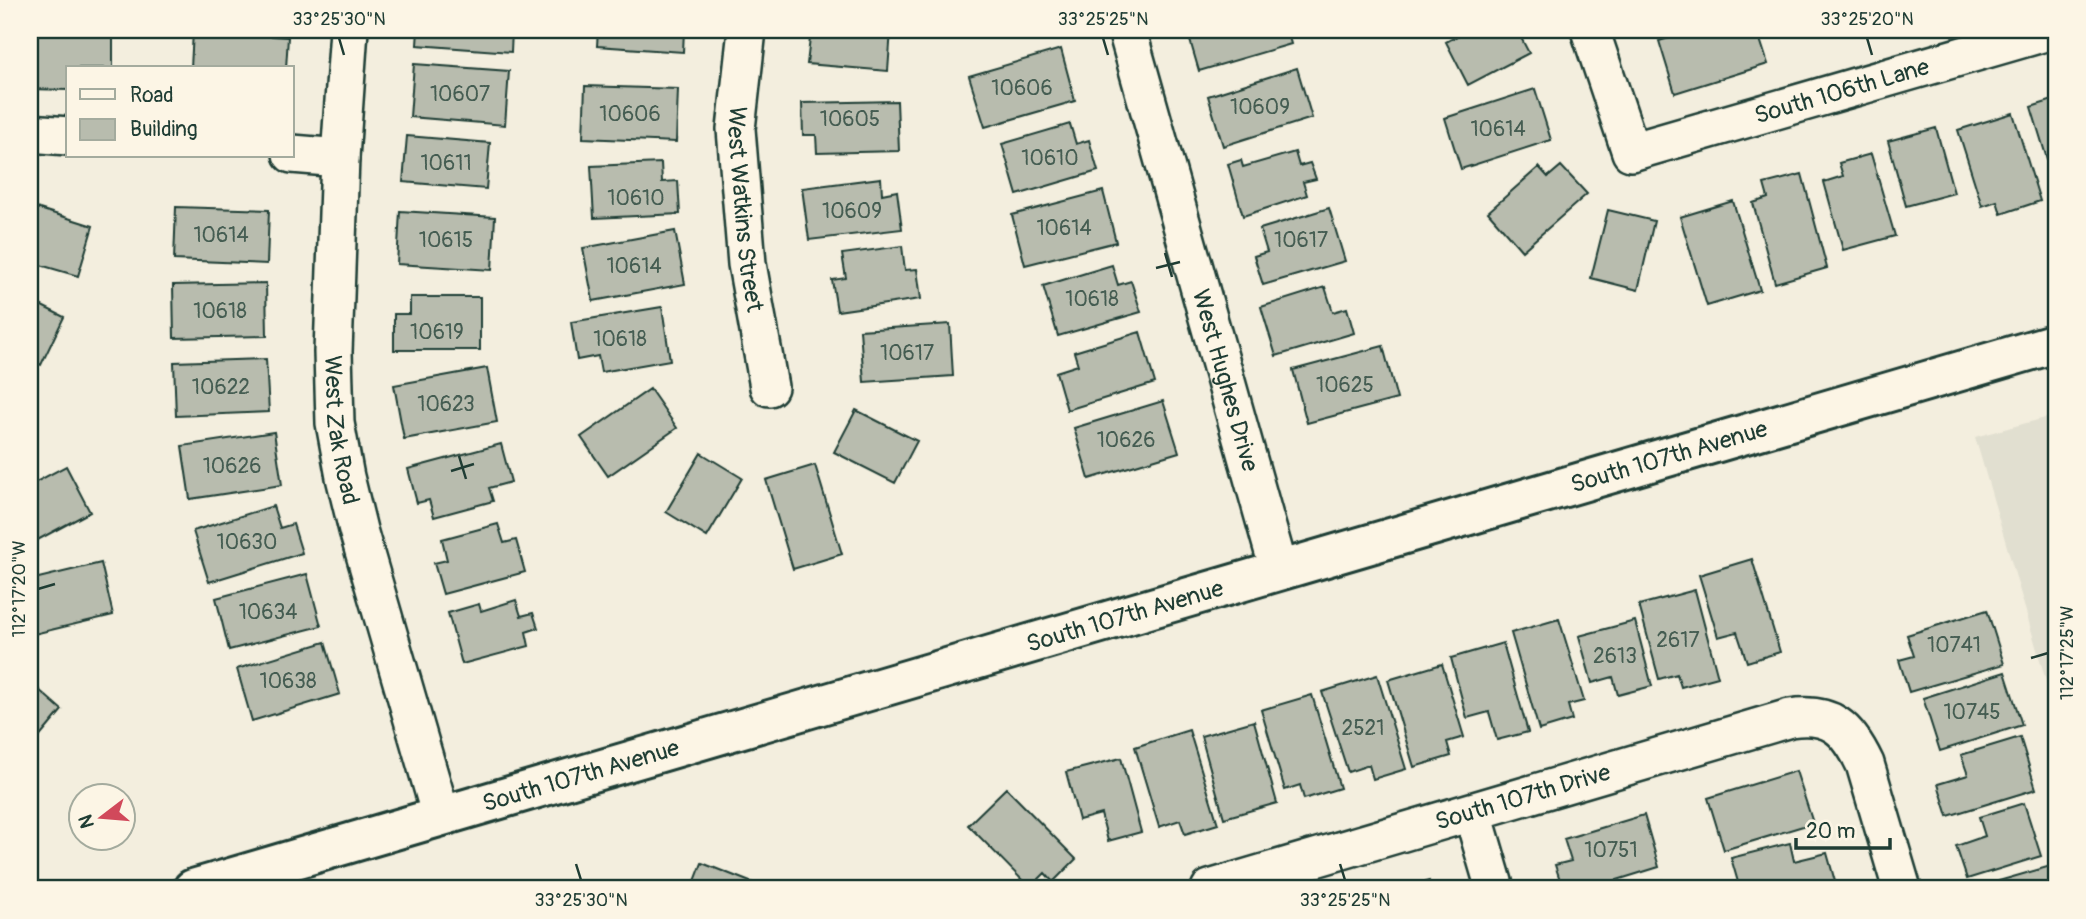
<svg xmlns="http://www.w3.org/2000/svg" width="2086" height="919" font-family="Pangolin,sans-serif">
	<style>
		.built { fill: #e1dfd0 }
		.building { fill: #b8bcae; stroke: #1f3d34; stroke-width: 2 }
		.lines { fill: none; stroke-linecap: round; stroke-linejoin: round }
		.minor-casing { stroke: #1f3d34; stroke-width: 42 }
		.major-casing { stroke: #1f3d34; stroke-width: 44 }
		.minor { stroke: #fcf5e5; stroke-width: 37 }
		.major { stroke: #fcf5e5; stroke-width: 38 }
		.ticks { fill: none; stroke: #1f3d34; stroke-width: 2.5 }
		.labels { text-anchor: middle; stroke-width: 6; stroke-linejoin: round; paint-order: stroke }
		.number-label { font-size: 21px; fill: #455d52 }
		.street-label { font-size: 24px; fill: #1f3d34; stroke: #fcf5e5 }
		.neatline { fill: none; stroke: #1f3d34; stroke-width: 2.5 }
		.ticks-label { font-size: 18px; text-anchor: middle; fill: #1f3d34 }
	</style>
	<rect width="100%" height="100%" fill="#f3eede"/>
	<filter id="ink" filterUnits="userSpaceOnUse"><feTurbulence type="fractalNoise" baseFrequency=".0143" numOctaves="2"/><feDisplacementMap in="SourceGraphic" scale="14" xChannelSelector="R" yChannelSelector="G"/><feConvolveMatrix kernelMatrix="1 2 1 2 8 2 1 2 1" color-interpolation-filters="sRGB"/></filter>
	<g filter="url(#ink)">
		<path class="built" d="M2056,415v300l-81,-278z"/>
		<path class="building" d="M30,30h83v38h-45v22l-38,-1z
			M418,30h94l-1,22 -94,-7z
			M598,30h86l-1,22 -86,-6z
			M811,30h80l-3,41 -81,-7z
			M1187,30h100l4,14 -92,27z
			M1468,30h49l12,23 -61,32 -22,-43z
			M1696,30h61l11,34 -93,29 -16,-52z
			M193,31l95,6 -2,31h-95z
			M1061,49l14,52 -90,26 -16,-51z
			M414,64l95,7 -4,54 -95,-8z
			M1297,68l15,50 -89,28 -15,-50z
			M585,86l93,3 -2,53 -93,-4z
			M1535,89l16,51 -90,29 -16,-51z
			M2056,99v71l-5,2 -20,-65z
			M897,101l2,50 -82,2 -1,-18h-13l-1,-32z
			M2013,113l27,88 -39,13 -4,-13 -15,5 -24,-76z
			M1070,124l6,20 13,-4 9,31 -81,24 -15,-51z
			M1936,128l18,65 -48,13 -18,-65z
			M407,136l83,7 -4,46 -83,-7z
			M1295,152l4,14 11,-3 6,16 -13,3 4,13 -64,21 -15,-52 13,-4 2,7z
			M1871,154l24,82 -52,14 -19,-68 19,-6 -4,-13z
			M661,163l1,19 16,-1 2,33 -86,4 -3,-52z
			M1561,166l26,28 -65,57 -34,-39 51,-45 9,10z
			M1802,174l25,94 -52,15 -22,-80 15,-5 -4,-14z
			M881,178l1,16 15,-3 5,38 -93,11 -7,-52z
			M1103,191l13,51 -91,23 -13,-50z
			M1733,201l27,89 -53,16 -27,-89z
			M30,206l63,20 -15,50 -48,-14z
			M176,207l93,3 -2,54 -93,-4z
			M1329,208l16,53 -82,24 -9,-29 13,-4 -7,-23z
			M1608,210l46,11 -16,69 -47,-12z
			M400,211l95,6 -3,53 -95,-6z
			M675,231l10,53 -92,17 -10,-53z
			M902,246l3,24 12,-1 4,30 -84,12 -5,-31 14,-2 -4,-24z
			M1112,265l6,20 13,-4 10,31 -83,24 -15,-50z
			M266,283l1,53 -93,2 -1,-53z
			M1325,287l8,25 14,-4 7,25 -78,23 -15,-49z
			M410,297h70v53h-86v-36h16z
			M30,300l34,17 -23,48 -11,-5z
			M662,307l8,53 -69,12 -3,-16 -21,4 -6,-38z
			M950,324l3,52 -89,6 -4,-52z
			M1140,332l15,51 -88,27 -11,-38 22,-7 -4,-13z
			M1383,346l14,53 -90,24 -14,-53z
			M266,359l3,53 -93,4 -2,-54z
			M487,368l10,54 -93,17 -10,-54z
			M650,389l27,39 -69,48 -27,-39z
			M1163,401l16,51 -90,27 -15,-51z
			M856,410l61,31 -22,42 -61,-31z
			M274,432l8,53 -92,14 -8,-53z
			M501,444l10,38 -22,6 4,13 -59,16 -5,-17 -12,3 -9,-34z
			M701,453l41,25 -35,59 -41,-25z
			M815,465l27,89 -49,15 -27,-89z
			M66,466l24,46 -60,32v-59z
			M273,506l7,22 13,-4 9,29 -93,29 -16,-51z
			M498,524l6,19 12,-3 9,32 -82,22 -9,-31 13,-3 -5,-21z
			M1752,559l28,93 -33,10 -10,-30 -19,5 -19,-62z
			M101,563l12,52 -83,20v-55z
			M307,574l14,52 -92,24 -13,-52z
			M1695,590l23,87 -37,10 -4,-13 -18,5 -20,-74z
			M516,600l5,16 12,-3 5,15 -12,4 3,14 -67,18 -14,-51 31,-9 2,7z
			M1987,610l17,54 -95,28 -10,-32 15,-4 -7,-21z
			M1559,619l25,82 -16,4 4,15 -33,10 -28,-97z
			M1635,621l17,65 -34,9 -5,-18 -21,6 -13,-47z
			M325,642l15,52 -88,27 -15,-52z
			M1503,643l25,89 -31,8 -8,-28 -22,6 -16,-60z
			M1442,664l22,73 -17,5 4,14 -37,11 -26,-87z
			M2005,672l17,53 -82,26 -17,-53z
			M1377,675l29,94 -33,10 -4,-14 -21,7 -26,-80z
			M30,682l32,28 -30,36 -2,-2z
			M1312,695l28,93 -36,11 -4,-14 -15,5 -24,-80z
			M1254,721l23,82 -53,15 -23,-82z
			M1189,730l29,94 -33,10 -5,-14 -21,7 -24,-80z
			M2020,737l16,52 -88,27 -10,-32 30,-9 -7,-20z
			M1121,758l20,74 -33,9 -7,-27 -22,6 -13,-48z
			M1796,771l17,52 -89,27 -16,-52z
			M1006,788l70,71 -23,23 -8,-9 -15,15 -62,-63z
			M2024,803l17,53 -74,23 -11,-33 29,-10 -6,-19z
			M1644,815l15,52 -71,22h-25l-8,-24 16,-4 -7,-22z
			M1790,843l4,18 33,-8 9,32 -14,4h-82l-9,-31z
			M702,863l66,26h-76z
			M2054,865l2,24h-54l-3,-8z
			M1662,880l2,9h-35z
			M1429,881l3,8h-31z"/>
		<g class="lines">
			<defs>
				<g id="minor">
					<path id="s1" d="M349,30l-9,128 -7,194 2,71 10,54 13,53 83,286"/>
					<path id="s2" d="M747,30l-11,99 11,135 22,123"/>
					<path id="s3" d="M1127,30l152,540"/>
					<path id="s4" d="M1590,30l41,122 421,-122"/>
					<path d="M30,133l38,3"/>
					<path d="M292,154l48,4"/>
					<path d="M1473,814l22,75"/>
					<path id="s5" d="M1210,889l580,-171c41,-6 58,10 75,46l37,125"/>
				</g>
				<g id="major">
					<path id="s6" d="M193,889l1863,-546"/>
				</g>
			</defs>
			<use href="#minor" class="minor-casing"/>
			<use href="#major" class="major-casing"/>
			<use href="#minor" class="minor"/>
			<use href="#major" class="major"/>
		</g>
	</g>
	<path class="ticks" d="M339,38l5,17M1103,38l5,17M1867,38l5,17M1165,253l7,24M1156,268l24,-6M459,456l7,23M451,471l23,-7M38,589l17,-5M2031,658l17,-5M576,864l5,16M1340,864l5,16"/>
	<g class="labels">
		<g class="number-label">
			<text x="1022" y="95">10606</text>
			<text x="460" y="101">10607</text>
			<text x="1260" y="114">10609</text>
			<text x="630" y="121">10606</text>
			<text x="850" y="126">10605</text>
			<text x="1498" y="136">10614</text>
			<text x="1050" y="165">10610</text>
			<text x="446" y="170">10611</text>
			<text x="636" y="205">10610</text>
			<text x="852" y="218">10609</text>
			<text x="1064" y="235">10614</text>
			<text x="221" y="242">10614</text>
			<text x="446" y="247">10615</text>
			<text x="1301" y="247">10617</text>
			<text x="634" y="273">10614</text>
			<text x="1092" y="306">10618</text>
			<text x="220" y="318">10618</text>
			<text x="437" y="339">10619</text>
			<text x="620" y="346">10618</text>
			<text x="907" y="360">10617</text>
			<text x="1345" y="392">10625</text>
			<text x="221" y="394">10622</text>
			<text x="446" y="411">10623</text>
			<text x="1126" y="447">10626</text>
			<text x="232" y="473">10626</text>
			<text x="247" y="549">10630</text>
			<text x="268" y="619">10634</text>
			<text x="1678" y="647">2617</text>
			<text x="1954" y="652">10741</text>
			<text x="1615" y="663">2613</text>
			<text x="288" y="688">10638</text>
			<text x="1972" y="719">10745</text>
			<text x="1363" y="735">2521</text>
			<text x="1611" y="857">10751</text>
		</g>
		<g class="street-label">
			<text dy="8" stroke="none"><textPath href="#s4" startOffset="348">South 106th Lane</textPath></text>
			<text dy="8" stroke="none"><textPath href="#s2" startOffset="180">West Watkins Street</textPath></text>
			<text dy="8" stroke="none"><textPath href="#s3" startOffset="364">West Hughes Drive</textPath></text>
			<text dy="8" stroke="none"><textPath href="#s1" startOffset="401">West Zak Road</textPath></text>
			<text dy="8" stroke="none"><textPath href="#s6" startOffset="1538">South 107th Avenue</textPath></text>
			<text dy="8" stroke="none"><textPath href="#s6" startOffset="971">South 107th Avenue</textPath></text>
			<text dy="8" stroke="none"><textPath href="#s6" startOffset="404">South 107th Avenue</textPath></text>
			<text dy="8" stroke="none"><textPath href="#s5" startOffset="326">South 107th Drive</textPath></text>
		</g>
	</g>
	<rect width="2086" height="919" fill="none" stroke="#fcf5e5" stroke-width="77"/>
	<rect x="66" y="66" width="228" height="91" fill="#fcf5e5" stroke="#a4ab9e" stroke-width="2"/>
	<rect x="80" y="89" width="35" height="10" fill="#fcf5e5" stroke="#a4ab9e" stroke-width="2"/>
	<text x="130" y="102" font-size="21" fill="#1f3d34">Road</text>
	<rect x="80" y="119" width="35" height="21" fill="#b8bcae" stroke="#a4ab9e" stroke-width="2"/>
	<text x="130" y="136" font-size="21" fill="#1f3d34">Building</text>
	<g transform="translate(102 817) rotate(254)"><circle r="33" fill="#fcf5e5" stroke="#a4ab9e" stroke-width="2"/>
	<path d="M0-5L12 26L0 18L-12 26Z" fill="#d1495b"/>
	<text y="-10" font-size="19" font-weight="bold" text-anchor="middle" fill="#1f3d34">N</text>
	</g>
	<path d="M1796 838v10h94v-10" fill="none" stroke="#1f3d34" stroke-width="3.5"/>
	<text x="1806" y="838" font-size="21" fill="#1f3d34" stroke="#fcf5e5" stroke-width="5" paint-order="stroke">20 m</text>
	<rect x="38" y="38" width="2010" height="842" class="neatline"/>
	<g class="ticks-label">
		<text x="339" y="25">33°25'30"N</text>
		<text x="1103" y="25">33°25'25"N</text>
		<text x="1867" y="25">33°25'20"N</text>
		<text transform="translate(19 589) rotate(-90)" y="6">112°17'20"W</text>
		<text transform="translate(2067 653) rotate(-90)" y="6">112°17'25"W</text>
		<text x="581" y="906">33°25'30"N</text>
		<text x="1345" y="906">33°25'25"N</text>
	</g>
</svg>
